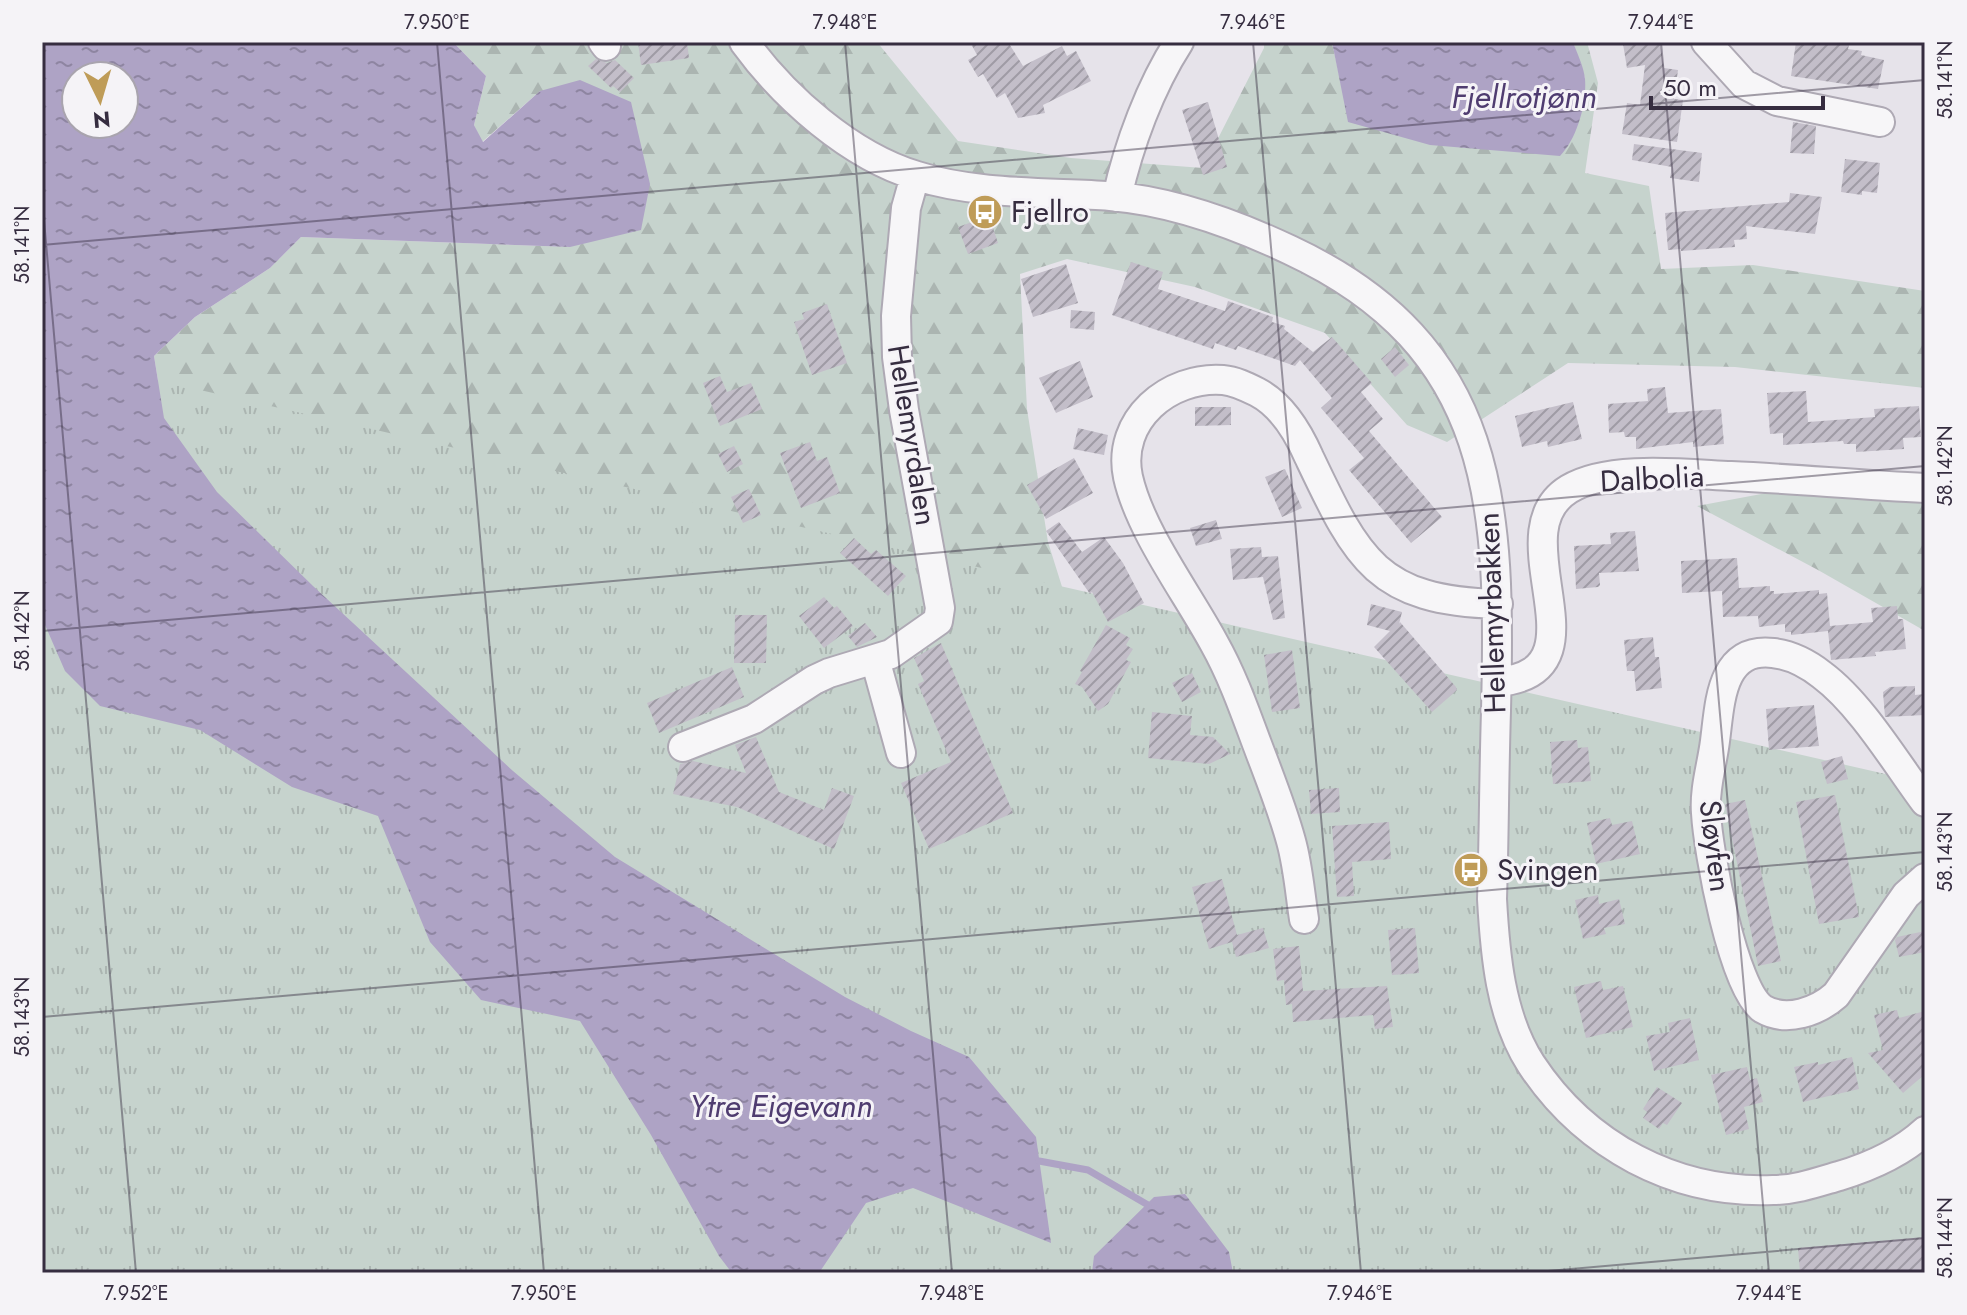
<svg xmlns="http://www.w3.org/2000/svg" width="1967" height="1315" font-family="Jost,sans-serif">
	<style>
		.forest { fill: url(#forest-firs) }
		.park { fill: url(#park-tufts) }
		.water { fill: url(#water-ripples); fill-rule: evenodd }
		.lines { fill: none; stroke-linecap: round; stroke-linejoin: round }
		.stream { stroke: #aea3c5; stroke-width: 7 }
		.building { fill: url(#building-hatch) }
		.minor-casing { stroke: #aea9b4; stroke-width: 32 }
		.minor { stroke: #f7f6f8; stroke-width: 28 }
		.ticks { fill: none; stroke: #362d40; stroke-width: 2; stroke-opacity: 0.45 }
		.labels { text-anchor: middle; stroke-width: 6; stroke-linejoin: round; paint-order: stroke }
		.poi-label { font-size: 30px; fill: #362d40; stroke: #f5f3f7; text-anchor: start }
		.street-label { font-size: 30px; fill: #362d40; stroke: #f5f3f7 }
		.water-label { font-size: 32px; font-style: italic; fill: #4f3c70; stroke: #f5f3f7 }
		.neatline { fill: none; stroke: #362d40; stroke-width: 3 }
		.ticks-label { font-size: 20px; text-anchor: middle; fill: #362d40 }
	</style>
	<defs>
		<pattern id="forest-firs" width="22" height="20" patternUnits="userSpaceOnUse" patternTransform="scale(2)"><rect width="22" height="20" fill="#c6d3cd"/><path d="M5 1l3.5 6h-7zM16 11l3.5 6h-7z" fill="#abb5b1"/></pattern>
		<pattern id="park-tufts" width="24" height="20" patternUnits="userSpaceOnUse" patternTransform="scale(2)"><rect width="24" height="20" fill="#c6d3cd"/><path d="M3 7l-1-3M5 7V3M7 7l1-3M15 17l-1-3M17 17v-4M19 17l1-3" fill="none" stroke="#abb5b1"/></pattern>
		<pattern id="water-ripples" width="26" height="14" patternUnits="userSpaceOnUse" patternTransform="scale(2)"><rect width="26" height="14" fill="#aea3c5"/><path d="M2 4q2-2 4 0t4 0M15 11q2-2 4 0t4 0" fill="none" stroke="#8e85a1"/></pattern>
		<pattern id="building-hatch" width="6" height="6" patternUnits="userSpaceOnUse" patternTransform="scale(2)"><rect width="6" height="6" fill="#c3bec9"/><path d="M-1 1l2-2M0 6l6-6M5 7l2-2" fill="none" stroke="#9f9ba5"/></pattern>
	</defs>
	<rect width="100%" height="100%" fill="#e6e3ea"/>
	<path class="forest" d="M453,42h424l81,99 113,17 132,10 61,-120v-6h68l17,80 236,-44 -12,-36h14l11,41 -13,90 64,13 12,83 92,-4 172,26v97l-190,-21 -167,-4 -121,79 -40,-17 -82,-92 -130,-46 -128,-28 -47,15 7,135 21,133 41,131 -925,-255 -10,-62 41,-39 75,-49 31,-31 269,10 -30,-156 -58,51 -8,-17 12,-49z
		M1772,492l153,8v131l-107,-61 -121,-64z"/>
	<path class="park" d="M42,354l1883,429v490h-1883z"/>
	<path class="water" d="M42,42h411l33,34 -12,49 9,17 57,-51 40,-11 51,22 19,82 -9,46 -71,17 -269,-10 -31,31 -75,49 -41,39 10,62 53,74 96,94 200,185 102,86 230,140 66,34 58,26 67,80 15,106 -138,-55 -47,15 -47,70h-87l-13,-17 -68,-121 -71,-114 -99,-21 -51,-58 -52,-126 -86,-29 -92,-57 -100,-24 -35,-35 -23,-53zM76,76h48v48h-48z
		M1332,42h241c4,11 11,25 12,37 2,24 -8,60 -25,77l-130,-11 -82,-23z
		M1185,1194l44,58 4,21h-141l2,-17 60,-59z"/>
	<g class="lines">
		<path class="stream" d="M1039,1161l49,9 60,35"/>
	</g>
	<path class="building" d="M638,42h49l2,16 -48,7z
		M970,42h38l15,24 39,-20 5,10 9,-5 15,30 -48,24 2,8 -27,5 -13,-25 -8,5 -14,-24 -5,3 -10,-17 9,-5z
		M1634,42h26l4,26 14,2 -4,29 9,1 -6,42 -55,-8 5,-31 13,2 5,-40 -18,3 -4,-24z
		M1796,42l53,3 -1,4 14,2 -1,4 23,5 -6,29 -87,-13z
		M596,59l11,4 8,-3 19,18 -14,14 -7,-6 -2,2 -23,-22z
		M1208,102l19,65 -24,8 -21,-65z
		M1793,122l23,4 -2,28 -24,-1z
		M1634,144l68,9 -3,29 -29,-4 2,-11 -40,-7z
		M1845,159l35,4 -3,30 -15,-2v4l-21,-3z
		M1790,193l32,4 -7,37 -69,-8 1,13 -13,1 1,7 -54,4v-2l-13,1 -3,-37 124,-11z
		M989,216l9,27 -30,11 -10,-27z
		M1131,262l32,10 -5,17 67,22 3,-10 45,16 -1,5 13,4 -1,3 29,23 19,-15 40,46 -11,9 22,27 -14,12 73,86 -31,26 -62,-73 15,-12 -43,-50 11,-10 -32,-38 -5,6 -57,-20 -2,4 -21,-7 -2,6 -101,-34z
		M1066,264l12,39 -45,14 -12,-38z
		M827,304l20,59 -35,12 -18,-53 10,-3 -2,-6z
		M1071,310l24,2 -1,18 -24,-2z
		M1395,347l14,18 -14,12 -14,-18z
		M1080,361l13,36 -37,16 -17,-35z
		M720,376l7,16 24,-9 11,26 -42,17 -17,-43z
		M1665,387l3,26 53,-4 3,35 -31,3v-5l-57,7v-12h-11l-1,-5 -15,1 -1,-29 40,-3 -1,-12z
		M1806,391l2,31 67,-5 -1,-8 45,-3 2,31 -18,1 1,11 -48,3v-8h-12l-1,-3 -60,4v-12l-13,1 -3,-41z
		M1573,402l9,37 -34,8 -1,-6 -25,6 -7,-31z
		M1195,407h36v18l-36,1z
		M1078,428l30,7 -4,20 -31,-6z
		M810,442l7,19 10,-4 13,36 -39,15 -21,-55z
		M734,446l9,18 -16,8 -9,-18z
		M1074,458l19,35 -47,26 -19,-34z
		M1285,469l17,39 -20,9 -17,-40z
		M749,489l12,26 -18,8 -12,-26z
		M1216,520l6,19 -26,7 -6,-18z
		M1059,522l23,30 22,-15 19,26 21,40 -36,19 -16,-30 -2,2 -44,-63z
		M1635,531l4,40 -40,2 1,12 -2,2 -22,2 -2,-43 37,-2 -1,-11z
		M854,538l17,16 5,-4 30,26 -18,20 -48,-43z
		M1261,547l1,10 16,-1 7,62 -12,2 -10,-43 -30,3 -3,-31z
		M1737,558l2,30 31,-2v5h4v3l45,-4v4l8,-1 3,33 43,-4 -2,-14 26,-2 1,13h5l3,30 -31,3 1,4 -45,4 -3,-29 -37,4v-3h-6v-8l-26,3 -1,-11 -35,1 -1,-26 -40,2 -1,-32z
		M824,597l10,11 3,-2 16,20 -29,22 -25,-32z
		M1371,604l31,8 -3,12 1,-2 56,65 1,3 -25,22 -58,-65 16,-16 -23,-6z
		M735,615h32l-1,48h-32z
		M865,623l12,14 -20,10 -9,-11z
		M1106,625l24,13 -4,7 7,4 -7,11 5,2 -23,42 -10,7 -16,-24 -7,-3 7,-12 -2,-1z
		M1653,637l2,20h4l3,31 -26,3 -2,-20h-7l-3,-31z
		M941,643l72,170 -84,36 -28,-66 50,-21 -33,-78 6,-3 -10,-23z
		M1292,650l8,58 -28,4 -8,-57z
		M732,667l12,30 -85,36 -12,-30z
		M1192,673l9,19 -19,10 -10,-19z
		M1915,686v9l10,-1v21l-40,2 -2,-25 7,-5z
		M1814,705l5,41 -50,4 -3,-41z
		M1152,712l40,4 -2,19 23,2 17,17 -21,10 -61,-6z
		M756,737l23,55 45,18 8,-22 22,8 -20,53 -97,-42 -64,-13 7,-30 13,-3 53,12 -11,-28z
		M1577,740l1,8 10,-1 3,34 -38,3 -3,-42z
		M1842,756l6,23 -21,5 -6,-22z
		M1339,788l1,24 -29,2 -2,-24z
		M1835,795l24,122 -40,7 -23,-122z
		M1745,800l36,161 -23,5 -33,-162z
		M1610,818l2,7 20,-4 8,33 -44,10 -9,-41z
		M1389,822l2,37 -39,3 2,34 -17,1 -5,-71z
		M1222,879l15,56 26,-7 6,20 -33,9 -4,-15 -23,7 -17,-62z
		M1598,895l1,9 20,-5 6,25 -21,4 2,6 -23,5 -8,-39z
		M1415,928l4,45 -27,2 -4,-45z
		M1925,931v21l-26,5 -4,-17 2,-3z
		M1299,946l4,45 84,-5 6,41 -18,2 -2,-14 -80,7 -1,-18 -6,1 -2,-25 -7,1 -4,-32z
		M1601,981l2,9 20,-4 10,41 -47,11 -12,-51z
		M1897,1010l2,8 26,-7v63l-22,19 -35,-40 15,-3 -9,-35z
		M1690,1018l9,42 -45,11 -8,-35 24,-4 -2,-9z
		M1852,1057l7,32 -56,13 -9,-35 24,-5v3z
		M1747,1067l3,13 7,-2 6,24 -19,5 5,22 -23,6 -15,-60z
		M1657,1087l25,16 -15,22 -4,-2 -4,6 -16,-11 4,-6 -4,-3z
		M1925,1237v36h-125l-2,-25z"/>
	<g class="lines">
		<defs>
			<path id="minor" d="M603,42l3,4
				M744,42c40,55 106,114 173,134 59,19 132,16 193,20 62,5 125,28 180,54 208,97 211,259 206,461 -2,62 -2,125 -4,188 3,54 8,117 39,165 54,82 144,130 242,126 23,0 45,-8 66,-14 30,-9 62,-23 86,-45
				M1706,42l38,42 33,17 103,21
				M1117,197c12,-53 33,-110 62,-155
				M875,659l26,94
				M1497,682c116,-10 -2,-148 72,-193 39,-24 117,-15 162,-13 65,3 129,9 194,12
				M683,747l71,-28 60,-39 15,-7 62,-19 47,-33 2,-13 -36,-198 -7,-53 -1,-41 10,-108 9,-32
				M1925,802c-29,-39 -64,-98 -103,-127 -14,-11 -32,-20 -49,-22 -53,-6 -53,51 -58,88 -3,24 -11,48 -9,72 2,37 27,177 57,196 24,14 55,2 73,-14l70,-100 19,-17
				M1304,919c-4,-26 -6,-53 -13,-78 -9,-33 -22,-65 -34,-97 -13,-35 -25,-69 -43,-101 -27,-50 -74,-112 -86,-166 -12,-57 41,-101 95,-97 12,1 24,7 34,12 25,13 41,40 52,65 48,101 67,144 189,147"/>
		</defs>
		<use href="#minor" class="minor-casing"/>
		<use href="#minor" class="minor"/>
	</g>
	<path class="ticks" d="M437,42l107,1231M845,42l107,1231M1253,42l108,1231M1661,42l108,1231M42,197l94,1076M42,245l1883,-165M42,631l1883,-165M42,1017l1883,-165M1525,1273l400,-35"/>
	<defs>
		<symbol id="bus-disc" viewBox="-11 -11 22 22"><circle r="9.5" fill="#bf9c58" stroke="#f5f3f7"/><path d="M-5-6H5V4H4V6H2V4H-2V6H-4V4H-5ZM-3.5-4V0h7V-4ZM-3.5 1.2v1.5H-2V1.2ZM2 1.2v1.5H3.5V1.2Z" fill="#fff"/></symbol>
	</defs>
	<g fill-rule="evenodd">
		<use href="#bus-disc" x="965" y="192" width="40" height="40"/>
		<use href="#bus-disc" x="1451" y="850" width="40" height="40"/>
	</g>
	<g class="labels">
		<g class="poi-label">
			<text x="1011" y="222">Fjellro</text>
			<text x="1497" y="880">Svingen</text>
		</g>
		<g class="street-label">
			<text transform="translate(912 435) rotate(81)" y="10">Hellemyrdalen</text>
			<text transform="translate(1652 479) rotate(-3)" y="10">Dalbolia</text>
			<text transform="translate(1492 613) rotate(-92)" y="10">Hellemyrbakken</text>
			<text transform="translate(1715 846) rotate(83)" y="10">Sløyfen</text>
		</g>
		<g class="water-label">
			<text x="1524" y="108">Fjellrotjønn</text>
			<text x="781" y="1117">Ytre Eigevann</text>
		</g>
	</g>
	<rect width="1967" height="1315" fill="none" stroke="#f5f3f7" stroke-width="88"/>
	<g transform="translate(100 100) rotate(175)"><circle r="38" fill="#f5f3f7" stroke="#a9a4ae" stroke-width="2"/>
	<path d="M0-6L14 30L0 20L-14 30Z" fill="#bf9c58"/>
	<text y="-12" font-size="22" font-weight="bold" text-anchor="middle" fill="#362d40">N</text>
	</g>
	<path d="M1651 96v12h172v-12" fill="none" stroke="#362d40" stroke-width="4"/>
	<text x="1663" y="96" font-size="24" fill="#362d40" stroke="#f5f3f7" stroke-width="6" paint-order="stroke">50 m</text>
	<rect x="44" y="44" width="1879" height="1227" class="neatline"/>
	<g class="ticks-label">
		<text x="437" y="29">7.950°E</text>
		<text x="845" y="29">7.948°E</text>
		<text x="1253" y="29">7.946°E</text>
		<text x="1661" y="29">7.944°E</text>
		<text transform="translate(1945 80) rotate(-90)" y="7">58.141°N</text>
		<text transform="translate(22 245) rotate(-90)" y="7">58.141°N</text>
		<text transform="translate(1945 466) rotate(-90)" y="7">58.142°N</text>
		<text transform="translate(22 631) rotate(-90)" y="7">58.142°N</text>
		<text transform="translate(1945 852) rotate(-90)" y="7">58.143°N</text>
		<text transform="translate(22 1017) rotate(-90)" y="7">58.143°N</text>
		<text transform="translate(1945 1238) rotate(-90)" y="7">58.144°N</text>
		<text x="136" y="1300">7.952°E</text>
		<text x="544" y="1300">7.950°E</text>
		<text x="952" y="1300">7.948°E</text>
		<text x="1360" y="1300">7.946°E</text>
		<text x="1769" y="1300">7.944°E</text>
	</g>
</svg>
